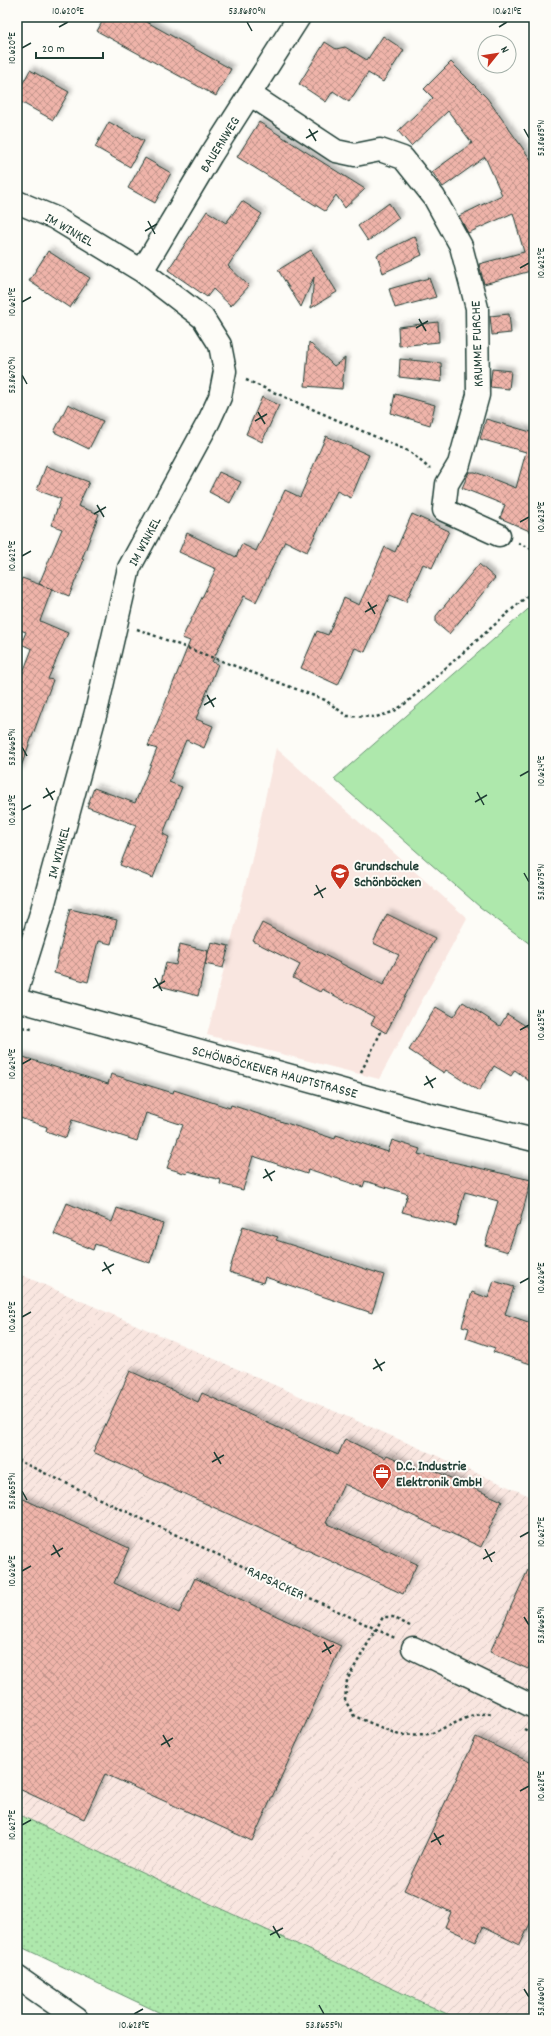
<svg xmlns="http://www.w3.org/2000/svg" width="551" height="2036" font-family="Dekko,sans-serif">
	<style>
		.built { fill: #f9e6e0 }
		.industrial { fill: url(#industrial-furrows) }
		.grass { fill: url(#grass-dots); stroke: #669270 }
		.green { fill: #aee8ac; stroke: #669270 }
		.building { fill: url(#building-cross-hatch); stroke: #1f3d34; filter: url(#shadow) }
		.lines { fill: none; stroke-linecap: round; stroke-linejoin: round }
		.minor-casing { stroke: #1f3d34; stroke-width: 25 }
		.highway-casing { stroke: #1f3d34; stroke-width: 25 }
		.path { stroke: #1f3d34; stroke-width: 2.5; stroke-dasharray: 3 3; stroke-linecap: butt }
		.minor { stroke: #fdfcf7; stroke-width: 22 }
		.highway { stroke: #fdfcf7; stroke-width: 22 }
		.ticks { fill: none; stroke: #1f3d34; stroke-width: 1.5 }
		.labels { text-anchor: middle; stroke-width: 4; stroke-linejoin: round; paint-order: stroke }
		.street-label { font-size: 14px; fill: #1f3d34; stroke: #fdfcf7 }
		.poi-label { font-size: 14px; font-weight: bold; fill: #1f3d34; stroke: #fdfcf7; text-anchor: start }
		.neatline { fill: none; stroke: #1f3d34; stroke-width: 1.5 }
		.ticks-label { font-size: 10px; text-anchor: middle; fill: #1f3d34 }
	</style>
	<defs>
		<pattern id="industrial-furrows" width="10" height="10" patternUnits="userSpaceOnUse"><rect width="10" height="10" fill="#f9e6e0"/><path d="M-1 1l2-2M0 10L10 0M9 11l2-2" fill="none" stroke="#d5c6c1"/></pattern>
		<pattern id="grass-dots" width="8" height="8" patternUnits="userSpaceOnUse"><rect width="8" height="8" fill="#aee8ac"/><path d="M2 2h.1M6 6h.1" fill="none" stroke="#95c895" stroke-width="1.8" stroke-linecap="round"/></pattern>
		<pattern id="building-cross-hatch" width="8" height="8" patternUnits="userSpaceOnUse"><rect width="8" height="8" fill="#efb4aa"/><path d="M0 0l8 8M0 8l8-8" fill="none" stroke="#c1948b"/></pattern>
		<filter id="shadow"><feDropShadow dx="3.5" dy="-3.5" stdDeviation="2" flood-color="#0004"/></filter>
	</defs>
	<rect width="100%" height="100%" fill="#fdfcf7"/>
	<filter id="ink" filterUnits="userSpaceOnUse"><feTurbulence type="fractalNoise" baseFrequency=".025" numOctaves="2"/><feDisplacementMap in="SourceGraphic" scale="8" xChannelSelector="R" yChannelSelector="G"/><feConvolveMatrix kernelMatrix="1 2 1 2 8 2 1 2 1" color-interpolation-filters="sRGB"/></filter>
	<g filter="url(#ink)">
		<path class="built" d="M276,748l191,170 -88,161 -172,-44 44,-172z"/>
		<path class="industrial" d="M17,1273l517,225v521h-76l-441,-205z"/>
		<path class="grass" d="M17,1814l441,205h-285l-156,-74z"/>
		<path class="green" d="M534,604v343l-54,-40 -146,-128z"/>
		<path class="building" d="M105,17h33l93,52 -15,27 -119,-65z
			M383,36l21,14 -21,32 -15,-9 -19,29 -16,-11 -7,11 -27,-18 26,-42 11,7 9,-2 22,13z
			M451,62l36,36 47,66v106l-50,14 -5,-20 45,-12 -11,-39 -45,20 -9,-17 43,-21 -17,-38 -42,30 -11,-15 40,-29 -24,-32 -37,35 -13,-15 35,-33 -9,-9z
			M30,70l39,22 -16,28 -36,-20v-6z
			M109,122l35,19 -14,26 -35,-20z
			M259,122l52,33 54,34 -20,19 -9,-13 -11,16 -88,-54z
			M145,158l26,15 -16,30 -27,-15z
			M242,201l20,13 -34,52 21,20 -18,20 -18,-17 -6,8 -39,-27 39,-59 19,12z
			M389,203l10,15 -31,23 -10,-15z
			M415,236l7,19 -39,18 -6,-18z
			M311,250l26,42 -26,16 3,-31 -13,30 -23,-37z
			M48,251l42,27 -20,30 -41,-27z
			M429,278l7,19 -41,11 -6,-19z
			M509,314l2,19 -19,2 -2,-19z
			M438,322l1,20 -40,4 -1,-19z
			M309,342l25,24 11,-8 -3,31 -37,-3z
			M400,359l41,4 1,19 -43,-5z
			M492,369l19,2 -2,18 -19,-2z
			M395,394l40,11 -5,20 -39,-12z
			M262,397l17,8 -17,37 -16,-8z
			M68,404l35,17 -14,28 -35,-17z
			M486,419l48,14v100l-34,-15 5,-13 -43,-17 7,-16h6l41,16 10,-36 -46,-13z
			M326,436l43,19 -18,43 -14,-7 -30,61 -22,-11 -29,61 -12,-6 -32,66 6,2 -22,55 17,7 -9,22 -18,-8 -17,42 13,5 -19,47 6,3 -16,41 -33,-13 16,-40 -49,-18 7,-19 41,15 22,-54 -9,-3 42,-105 -8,-3 34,-69 -37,-17 8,-19 49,24 6,-13 14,7 29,-61 15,7z
			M46,466l43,16 -11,24 21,8 -17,45 2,1 -15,36 -30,-12 23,-55 -11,-4 10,-26 -24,-9z
			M219,472l22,10 -11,21 -21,-11z
			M412,514l37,17 -17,37 -9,-4 -17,38 -16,-7 -25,57 -10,-4 -17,37 -37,-17 16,-37 11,4 16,-37 15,7 26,-58 10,5z
			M479,564l16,14 -46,56 -13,-11v-7z
			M22,578l30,11 -12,32 28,12 -20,46 5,1 -34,92h-2v-84l15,-39 -11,-5 5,-12 -9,-3v-39z
			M70,909l47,11 -6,24 -13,-3 -10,41 -34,-9z
			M387,914l48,24 -49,95 -15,-9 4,-7 -53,-28 -2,3 -27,-14 7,-13 -47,-24 9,-18 121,62 16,-30 -26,-12z
			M211,942l18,4 -6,22 -18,-4z
			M180,944l28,7 -10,45 -38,-10 6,-23 10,2z
			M463,1002l37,24 7,-12 27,17v54l-19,-15 -4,6 -17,-10 -15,25 -33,-21 -2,3 -35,-23 27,-43 17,10z
			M17,1055l91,29 3,-10 62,19 1,-3 56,18 1,-3 104,34 1,-4 52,17 4,-12 28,9 -2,5 113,26 -12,46 -2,-1 -9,27 -23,-7 13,-44 -33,-9 -9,34 -54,-14 6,-18 -43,-13 -2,6 -55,-18 -1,5 -54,-18 -10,34 -23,-6 1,-4 -33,-9 -1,3 -20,-6 16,-43 -37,-12 -9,28 -65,-21 -6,18 -20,-7 1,-4 -30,-10z
			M67,1203l45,19 5,-14 46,16 -13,39 -55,-19 -2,6 -39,-16z
			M243,1226l35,11 -2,3 108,35 -12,38 -107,-36 -2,6 -34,-11z
			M494,1281l20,6 -9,27 29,10v41l-41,-13 2,-4 -29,-10 3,-10 -7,-2 10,-34 16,6z
			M130,1371l68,31 4,-9 136,62 7,-16 40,19 2,-3 35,16 2,-5 78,35 -21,46 -137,-63 -18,39 91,41 -14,30 -310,-142z
			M17,1496l112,52 -15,35 65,30 16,-35 146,68 -89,195 -147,-67 -21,45 -67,-31z
			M534,1557v98l-6,14 -38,-17z
			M476,1737l58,27v151l-14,30 -37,-18 -7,15 -31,-15 6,-15 -47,-22z"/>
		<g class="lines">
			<defs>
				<path id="minor" d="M251,95l85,56 19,4 25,-5 23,8 31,39 27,49 16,62 1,87 -19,69 -12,20 -3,26 55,25
					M17,202l38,16 87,53 61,47 17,27 5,26 -5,26 -11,24 -80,147 -33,144 -54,198 -25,80
					M142,271l69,-116 88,-138
					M17,1000l415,115 102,25
					M413,1648l121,59"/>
				<path id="highway" d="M17,1977l60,42"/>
			</defs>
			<use href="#minor" class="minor-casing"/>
			<use href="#highway" class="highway-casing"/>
			<path class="path" d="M246,380l164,72 20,17
				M518,543l16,7
				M137,629l188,71 22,16 29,1 17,-5 13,-9 128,-113
				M17,1026l15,3
				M361,1072l21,-42
				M17,1460l378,178
				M410,1626l-17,-9h-10l-36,63 -2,20 9,16 45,19 31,-1 43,-19 19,-2
				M524,1729l10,5"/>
			<use href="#minor" class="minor"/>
			<use href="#highway" class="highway"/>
		</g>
	</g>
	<path class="ticks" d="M247,22l5,9M59,27l9,-5M499,27l8,-5M22,48l9,-5M309,129l7,12M524,129l5,9M306,138l12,-7M148,221l7,13M145,231l12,-7M520,268l9,-5M22,302l9,-5M419,319l7,12M416,328l12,-7M22,375l5,9M258,412l7,12M255,421l12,-7M97,505l7,12M94,514l12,-7M520,522l9,-5M22,556l9,-5M368,602l7,12M365,612l12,-7M207,695l7,12M204,705l12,-7M22,747l5,9M520,776l9,-5M46,788l7,12M477,792l7,13M43,798l12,-7M475,802l12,-7M22,810l9,-5M524,873l5,9M316,885l7,13M314,895l12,-7M155,978l7,13M153,988l12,-7M520,1030l9,-5M22,1064l9,-5M426,1076l7,12M424,1085l12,-7M265,1169l7,12M263,1178l12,-7M104,1262l7,12M102,1271l12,-7M520,1283l9,-5M22,1317l9,-5M375,1359l7,12M373,1369l12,-7M214,1452l7,12M212,1462l12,-7M22,1491l5,9M520,1537l9,-5M53,1545l7,12M485,1549l7,13M51,1555l12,-7M483,1559l12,-7M22,1571l9,-5M524,1617l5,8M324,1642l7,12M322,1652l12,-7M163,1735l7,12M161,1745l12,-7M520,1791l9,-5M22,1825l9,-5M434,1833l7,12M431,1842l13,-7M273,1926l7,12M270,1935l13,-7M524,1989l5,8M319,2005l5,9M134,2014l9,-5"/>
	<defs>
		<symbol id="school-pin" viewBox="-11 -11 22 30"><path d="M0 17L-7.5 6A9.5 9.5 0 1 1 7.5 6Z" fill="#c8321e" stroke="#fdfcf7"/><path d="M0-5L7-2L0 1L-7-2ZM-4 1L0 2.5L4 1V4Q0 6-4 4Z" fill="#fff"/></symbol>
		<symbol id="office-pin" viewBox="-11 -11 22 30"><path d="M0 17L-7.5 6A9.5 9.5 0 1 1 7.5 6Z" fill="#c8321e" stroke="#fdfcf7"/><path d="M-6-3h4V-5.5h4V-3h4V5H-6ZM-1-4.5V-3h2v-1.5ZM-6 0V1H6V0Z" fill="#fff"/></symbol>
	</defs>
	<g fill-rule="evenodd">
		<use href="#school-pin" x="329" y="862" width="22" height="30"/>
		<use href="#office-pin" x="371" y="1462" width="22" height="30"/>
	</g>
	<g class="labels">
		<g class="street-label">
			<text transform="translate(219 144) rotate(-58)" y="5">BAUERNWEG</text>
			<text transform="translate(70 229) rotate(30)" y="5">IM WINKEL</text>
			<text transform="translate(476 344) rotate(-92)" y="5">KRUMME FURCHE</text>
			<text transform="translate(144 541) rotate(-62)" y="5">IM WINKEL</text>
			<text transform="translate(58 852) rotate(-75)" y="5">IM WINKEL</text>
			<text transform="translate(275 1071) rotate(15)" y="5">SCHÖNBÖCKENER HAUPTSTRASSE</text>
			<text transform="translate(276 1582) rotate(25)" y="5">RAPSACKER</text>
		</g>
		<g class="poi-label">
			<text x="354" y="870">Grundschule<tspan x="354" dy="16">Schönböcken</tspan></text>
			<text x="396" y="1470">D.C. Industrie<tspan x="396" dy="16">Elektronik GmbH</tspan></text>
		</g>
	</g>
	<rect width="551" height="2036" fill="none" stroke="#fdfcf7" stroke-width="44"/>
	<g transform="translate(497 54) rotate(60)"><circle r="19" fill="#fdfcf7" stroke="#a4b0a9"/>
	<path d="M0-3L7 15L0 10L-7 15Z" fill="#c8321e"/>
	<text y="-6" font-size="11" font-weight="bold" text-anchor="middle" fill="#1f3d34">N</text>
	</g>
	<path d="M36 52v6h67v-6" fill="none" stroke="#1f3d34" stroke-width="2"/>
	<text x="42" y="52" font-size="12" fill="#1f3d34" stroke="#fdfcf7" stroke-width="3" paint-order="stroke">20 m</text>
	<rect x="22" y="22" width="507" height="1992" class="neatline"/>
	<g class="ticks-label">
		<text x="68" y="14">10.620°E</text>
		<text x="247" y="14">53.8680°N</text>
		<text x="507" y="14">10.621°E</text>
		<text transform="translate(11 48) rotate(-90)" y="4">10.620°E</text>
		<text transform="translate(540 138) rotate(-90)" y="4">53.8685°N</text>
		<text transform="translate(540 263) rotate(-90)" y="4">10.622°E</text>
		<text transform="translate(11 302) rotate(-90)" y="4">10.621°E</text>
		<text transform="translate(11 375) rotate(-90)" y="4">53.8670°N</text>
		<text transform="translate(540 517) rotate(-90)" y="4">10.623°E</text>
		<text transform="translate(11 556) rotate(-90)" y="4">10.622°E</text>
		<text transform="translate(11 747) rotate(-90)" y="4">53.8665°N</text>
		<text transform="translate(540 771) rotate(-90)" y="4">10.624°E</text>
		<text transform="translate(11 810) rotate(-90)" y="4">10.623°E</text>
		<text transform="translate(540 882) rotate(-90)" y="4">53.8675°N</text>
		<text transform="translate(540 1025) rotate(-90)" y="4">10.625°E</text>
		<text transform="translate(11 1064) rotate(-90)" y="4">10.624°E</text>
		<text transform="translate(540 1278) rotate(-90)" y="4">10.626°E</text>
		<text transform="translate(11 1317) rotate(-90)" y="4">10.625°E</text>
		<text transform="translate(11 1491) rotate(-90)" y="4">53.8655°N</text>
		<text transform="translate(540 1532) rotate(-90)" y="4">10.627°E</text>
		<text transform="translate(11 1571) rotate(-90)" y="4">10.626°E</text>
		<text transform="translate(540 1625) rotate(-90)" y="4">53.8665°N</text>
		<text transform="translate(540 1786) rotate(-90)" y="4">10.628°E</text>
		<text transform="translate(11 1825) rotate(-90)" y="4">10.627°E</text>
		<text transform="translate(540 1997) rotate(-90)" y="4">53.8660°N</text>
		<text x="134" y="2028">10.628°E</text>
		<text x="324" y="2028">53.8655°N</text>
	</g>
</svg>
